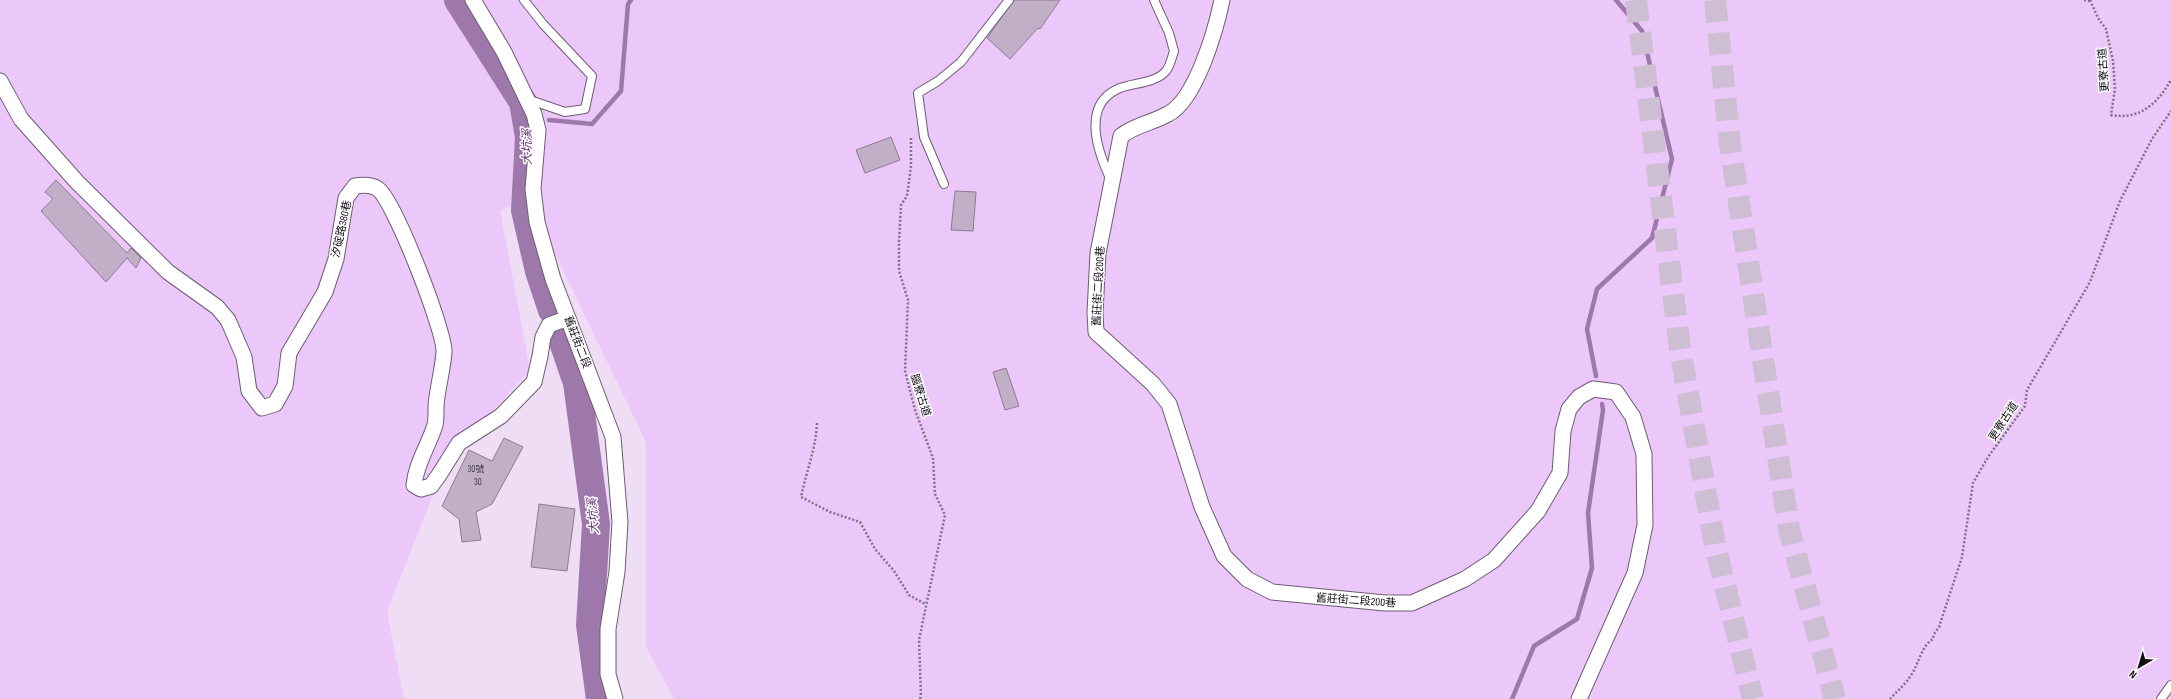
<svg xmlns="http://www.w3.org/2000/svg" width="2171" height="699" font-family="'Sofia Sans Condensed','Noto Sans TC',sans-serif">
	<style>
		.green { fill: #ecc7f9 }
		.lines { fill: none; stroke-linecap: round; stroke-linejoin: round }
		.stream { stroke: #9e78ab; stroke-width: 4.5 }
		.river { stroke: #9e78ab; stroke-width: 28 }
		.building { fill: #c0afc6; stroke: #8c7b92 }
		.motorway-tunnel { stroke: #cebed4; stroke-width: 22; stroke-dasharray: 22 11; stroke-linecap: butt }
		.service-casing { stroke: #6d5d73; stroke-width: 10 }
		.minor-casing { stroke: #6d5d73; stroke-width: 17 }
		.path { stroke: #7e7283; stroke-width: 2.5; stroke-dasharray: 2 2; stroke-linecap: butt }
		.service { stroke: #fff; stroke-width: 8 }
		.minor { stroke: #fff; stroke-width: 15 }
		.labels { text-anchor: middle; stroke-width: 3; stroke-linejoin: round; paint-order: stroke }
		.number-label { font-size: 9px; fill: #3e3641 }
		.street-label { font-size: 11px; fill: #130d15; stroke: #fff }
		.water-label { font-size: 12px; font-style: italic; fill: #633273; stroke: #fff }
	</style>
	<rect width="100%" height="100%" fill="#efddf6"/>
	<path class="green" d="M0,0h2171v699h-1497l-28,-52v-205l-117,-242 -29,10 30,160 -84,92 -59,150 17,87h-404z"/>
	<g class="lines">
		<path class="stream" d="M549,120l43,4 29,-33 7,-87 3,-4
			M1596,376l-9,-47 10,-40 55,-51 20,-79 -30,-128 -26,-31
			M1512,699l22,-53 43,-27 15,-51 -4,-55 15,-103 -1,-6"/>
		<path class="river" d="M458,0l65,102 6,35 -4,73 14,61 13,39
			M561,336l16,47 19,141 -6,101 10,74"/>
	</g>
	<path class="building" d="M1014,0h46l-20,29 -2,-1 -28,31 -23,-21z
		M891,137l9,23 -35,13 -9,-23z
		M56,180l71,73 4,-5 10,10 -5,10 -9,-10 -21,24 -65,-71 12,-12 -8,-7z
		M955,191l21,1 -3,39 -22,-1z
		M1006,368l13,38 -14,4 -12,-38z
		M504,438l19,9 -31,57 -16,8 5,28 -19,2 -3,-23 -17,-13 27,-56 23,11z
		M539,504l36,5 -8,62 -36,-4z"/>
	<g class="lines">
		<path class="motorway-tunnel" d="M1636,0l44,349 35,196 38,154
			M1715,0l15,144 59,385 46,170"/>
		<defs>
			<path id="service" d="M524,0l19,24 49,52 -7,33 -20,3 -38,-13
				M1111,180c-13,-27 -31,-76 9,-92 13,-5 36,-5 46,-17 4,-5 6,-14 8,-20l-5,-18 -15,-33
				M944,184l-20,-47 -6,-44 20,-12 23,-19 48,-62
				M2161,699l10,-14"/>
			<path id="minor" d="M473,0l31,52 30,62 4,16 -5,59 4,33 16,57 60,158 7,85 -3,50 -9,57v45l7,25
				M1222,0c-6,29 -26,100 -54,114 -16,9 -33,11 -47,22l-23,117 -3,60 1,19 57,52 16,20 33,103 22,49 23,23 25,13 113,11h27l53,-24 29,-19 44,-49 22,-38 3,-42 6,-22 10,-12 14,-8 23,3 17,25 11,37 1,71 -10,48 -56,126
				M0,81l21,38 56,63 91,90 49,35 11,13 16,37 5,34 13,17 13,-4 10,-18 4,-33 36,-61 11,-33 10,-61 9,-12c7,-1 17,-1 23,3 16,11 67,142 66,163 -1,15 -5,30 -7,45 -2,9 0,19 -2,28 -6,20 -19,38 -21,60l7,4 10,-3 8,-11 20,-32 42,-27 33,-34 6,-26 3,-19 6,-12 19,-7"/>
		</defs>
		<use href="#service" class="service-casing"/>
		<use href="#minor" class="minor-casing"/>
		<path class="path" d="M2084,0l6,1
			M2090,0l8,18 8,11 7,32 2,28 -4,26c29,5 46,-11 60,-35
			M911,138v28l-4,30 -6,9 -2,37v29l9,29 -3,71 10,39 18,48 2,36 10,21 -26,125 2,55 -1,4
			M817,423c-1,26 -11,49 -16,74l29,15 30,10 15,27 19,22 15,24 16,9
			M1890,699c6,-7 14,-13 19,-21 10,-12 11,-31 24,-39l1,-5 5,-7 23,-70 11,-74 15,-26 37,-51 2,-16 63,-108 30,-81 32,-62 19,-28"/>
		<use href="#service" class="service"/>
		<use href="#minor" class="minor"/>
	</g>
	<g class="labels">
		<g class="number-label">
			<text x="476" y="472">30號</text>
			<text x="478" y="485">30</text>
		</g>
		<g class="street-label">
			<text transform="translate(2103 70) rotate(-94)" y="4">更寮古道</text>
			<text transform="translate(341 229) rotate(-78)" y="4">汐碇路380巷</text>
			<text transform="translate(1098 286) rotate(-87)" y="4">舊莊街二段200巷</text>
			<text transform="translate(578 342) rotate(69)" y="4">舊莊街二段</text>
			<text transform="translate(921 395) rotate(73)" y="4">腦寮古道</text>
			<text transform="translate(2003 421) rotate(-57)" y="4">更寮古道</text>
			<text transform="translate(1356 600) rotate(4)" y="4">舊莊街二段200巷</text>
		</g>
		<g class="water-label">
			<text transform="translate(527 147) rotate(-90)" y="4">大坑溪</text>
			<text transform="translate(593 516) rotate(-94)" y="4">大坑溪</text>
		</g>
	</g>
	<g transform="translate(2139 667) rotate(218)" stroke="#ffffff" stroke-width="3" paint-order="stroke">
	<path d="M0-3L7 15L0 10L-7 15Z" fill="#130d15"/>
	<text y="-6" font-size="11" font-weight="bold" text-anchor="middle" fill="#130d15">N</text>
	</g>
</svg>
